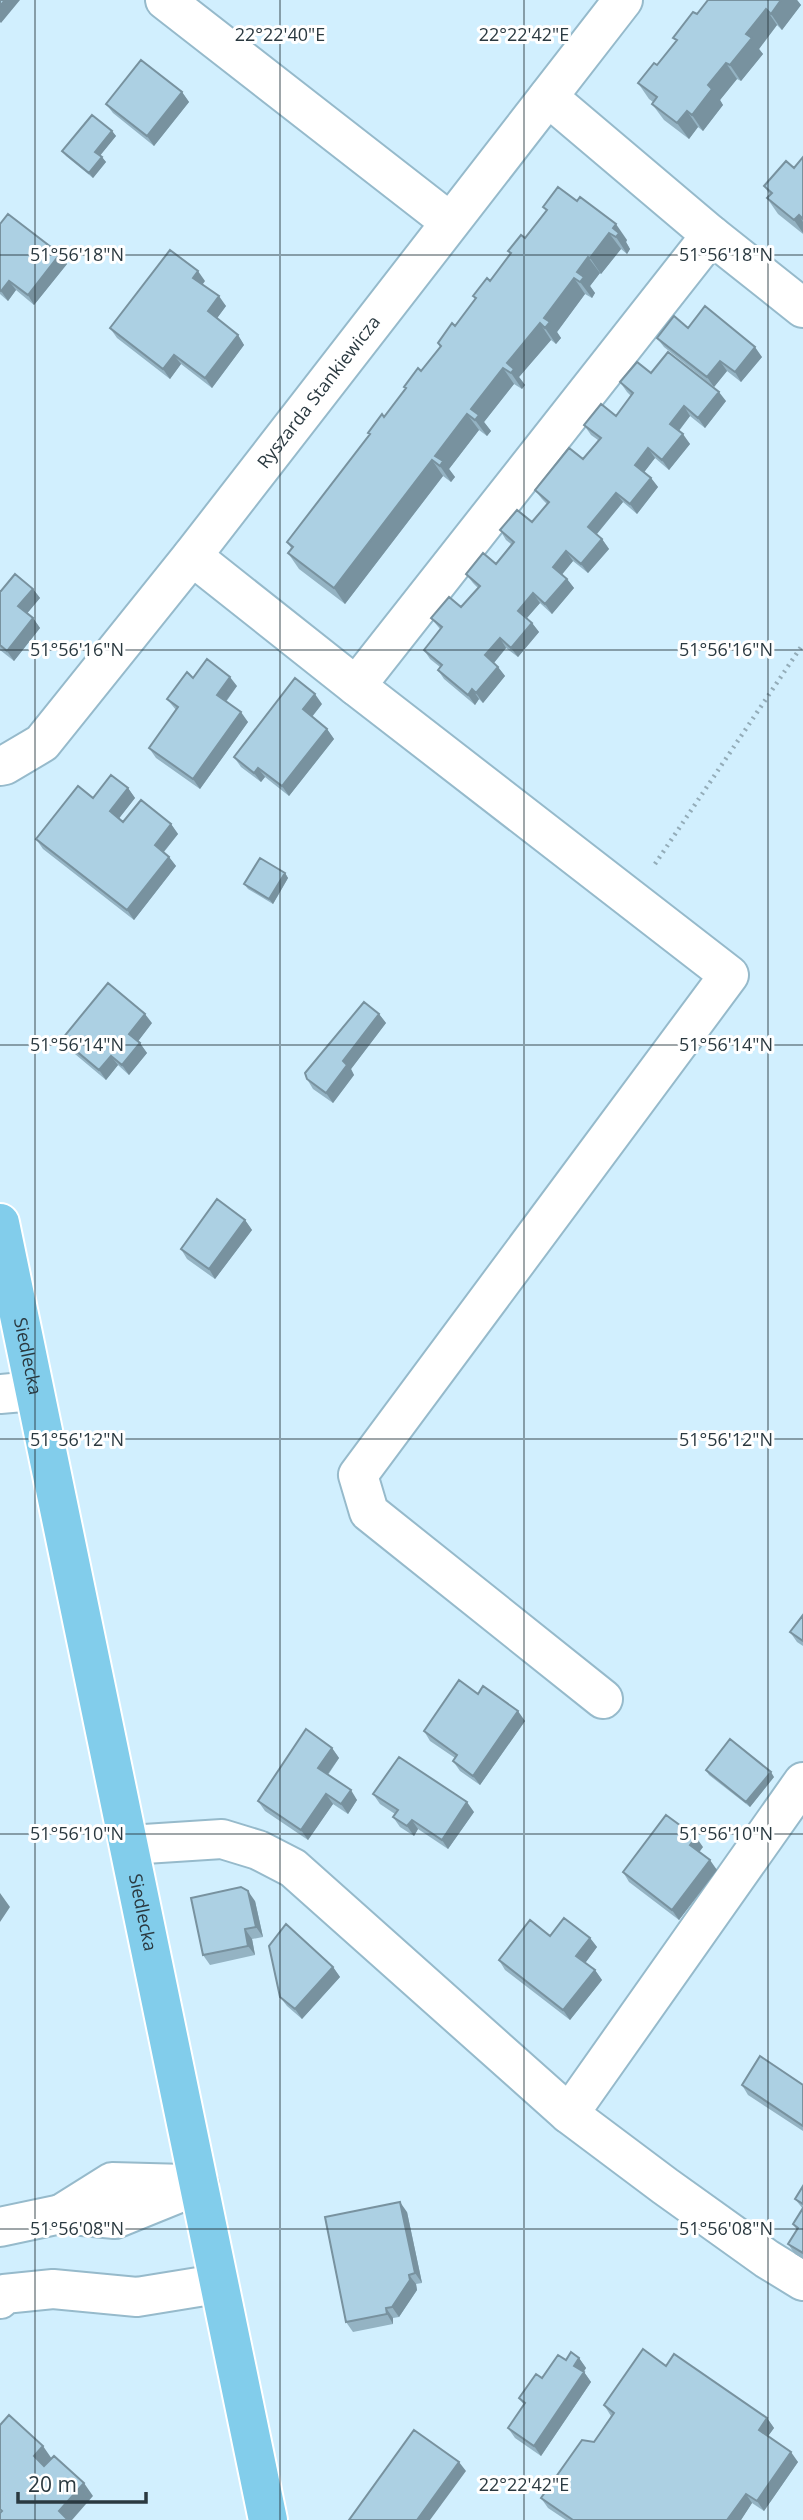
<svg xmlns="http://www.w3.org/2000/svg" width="803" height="2520" font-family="'Open Sans',sans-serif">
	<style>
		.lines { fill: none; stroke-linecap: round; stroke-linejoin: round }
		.minor-casing { stroke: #96bacb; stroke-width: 42 }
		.major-casing { stroke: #fff; stroke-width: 42 }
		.path { stroke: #93acb8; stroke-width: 4.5; stroke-dasharray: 2 5; stroke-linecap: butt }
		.minor { stroke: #fff; stroke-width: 38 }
		.major { stroke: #82cdeb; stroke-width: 38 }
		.wall { fill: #94b3c3 }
		.shaded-wall { fill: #78929f }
		.building { fill: #acd0e3; stroke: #78929f; stroke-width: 2 }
		.ticks { fill: none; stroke: #2a3940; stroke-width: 2; stroke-opacity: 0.45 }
		.labels { text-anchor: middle; stroke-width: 6; stroke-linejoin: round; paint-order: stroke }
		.street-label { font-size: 18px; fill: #2a3940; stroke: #fff }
		.ticks-label { font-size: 18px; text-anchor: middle; fill: #2a3940; stroke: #fff; stroke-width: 6; stroke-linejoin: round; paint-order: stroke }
	</style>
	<rect width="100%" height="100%" fill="#d1effe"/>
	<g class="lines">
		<defs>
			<g id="minor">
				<path d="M165,0l285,222"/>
				<path d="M548,97l163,138 92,73"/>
				<path d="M192,556l164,130 373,289 -371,500 11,37 234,187"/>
				<path d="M356,686l355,-451"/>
				<path id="s1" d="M0,766l5,-1 37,-22 150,-187 431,-556"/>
				<path d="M0,1394l34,-3"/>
				<path d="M129,1845l93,-6 36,11 35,18 276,246 96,72 102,73 36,22"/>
				<path d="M569,2114l234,-332"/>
				<path d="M61,2214l51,-32 74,2"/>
				<path d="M0,2227l61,-13 54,5 84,-34"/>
				<path d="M0,2299l4,-5 49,-5 84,8 80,-13"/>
			</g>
			<g id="major">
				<path id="s2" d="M0,1223l268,1297"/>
			</g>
		</defs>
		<use href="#minor" class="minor-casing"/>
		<use href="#major" class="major-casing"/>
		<path class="path" d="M655,864l148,-220"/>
		<use href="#minor" class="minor"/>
		<use href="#major" class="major"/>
	</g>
	<path class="wall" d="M708,0h89l4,5 -19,25 -5,-5 -18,24 4,5 -22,27 -4,-2 -17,21 3,5 -20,26 -5,-4 -9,12 -25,-19 -12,-16 1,-2 -4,-3 -11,-16 19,-18 19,-24 -3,-3 24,-24z
		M182,92l7,10 -35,44 -41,-33 -7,-9z
		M112,131l4,5 -16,19 6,7 -13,16 -27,-22 -4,-5z
		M803,157v77l-25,-20 -11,-16 3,-3 -6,-9 30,-18z
		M543,207l84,33 -1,2 4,7 -3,5 -6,-5 -20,25 -1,-1 -10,13 5,7 -3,5 -7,-4 -28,38 4,6 -5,6 -5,-4 -32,37 6,8 -3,4 -8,-5 -30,38 7,9 -4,5 -8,-6 -30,39 6,8 -4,5 -8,-6 -98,128 -46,-35 -11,-16 3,-5 -4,-6 83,-107 -2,-2 16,-16 21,-28 -1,-2 17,-16 19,-24 -2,-4 17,-17 20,-27 -2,-3 17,-15 20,-27 -2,-3 17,-13 21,-28z
		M0,224l60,30 7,10 -33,41 -18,-15 -8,11 -8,-7z
		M205,281l-3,3 24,22 -9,12 21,17 6,10 -32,43 -31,-24 -11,15 -53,-41 -7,-10z
		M688,328l74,29 -21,25 -14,-11 -13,16 -50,-40 -7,-9z
		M651,373l75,28 -21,27 -15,-12 -11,15 11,13 -21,26 -14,-12 -11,14 7,6 7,9 -21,27 -14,-12 -26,32 5,5 7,10 -21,24 -15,-12 -11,13 5,5 7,9 -22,26 -12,-11 -13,15 5,5 7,9 -21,25 -12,-9 -12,15 4,4 7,9 -22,27 -4,-4 -4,6 -31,-26 -6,-9 2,-3 -10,-8 -6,-9 16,-21 -9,-11 30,-11 17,-19 -5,-5 -7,-9 30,-10 15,-20 -5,-4 -6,-10 32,-8 15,-18 -5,-5 -7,-9 48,-31 15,-19 -7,-5 -7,-10 32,-9 15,-20 -4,-4 -7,-10z
		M33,589l7,9 -13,15 6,5 7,10 -26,33 -14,-11v-59z
		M193,678l44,8 -11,16 22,20 -48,67 -44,-31 -7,-10 27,-38 -9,-11z
		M322,704l-10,13 15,12 7,10 -45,57 -24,-19 -4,5 -20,-15 -7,-10z
		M128,788l7,10 -16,20 4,4 48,2 7,10 -14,18 5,5 7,9 -42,54 -91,-71 -7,-10 57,-41z
		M285,873l3,5 -15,26 -25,-15 -4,-5z
		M379,1014l7,9 -35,46 3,6 -21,28 -20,-14 -6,-10z
		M152,1023l-14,18 9,12 -18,22 -11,-10 -12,15 -37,-31 -7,-10z
		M245,1220l7,10 -37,49 -28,-20 -6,-10z
		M803,1615v31l-6,-4 -7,-10z
		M478,1694l47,27 -45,64 -20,-14 -7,-10 2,-3 -25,-17 -6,-10z
		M332,1748l7,10 -11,17 29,25 -9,14 -15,-10 -25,36 -43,-29 -7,-10z
		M706,1770l68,7 -24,30 -41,-32z
		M373,1794l101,18 -26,37 -30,-20 -4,7 -14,-9 -7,-10 2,-3 -15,-10z
		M703,1847l-4,5 18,18 -38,50 -50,-38 -6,-10z
		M255,1901l8,36 -11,2 3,16 -45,10 -7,-10z
		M550,1936l40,2 7,9 -12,16 10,7 7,10 -32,40 -65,-50 -6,-10z
		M333,1967l7,10 -38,42 -15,-13 -7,-9z
		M742,2085h61v46l-55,-36z
		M803,2186v73l-8,-5 -7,-10 9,-14 -4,-6 10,-15 -8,-10z
		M407,2212l15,71 -6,1 1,6 -18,27 -6,1v6l-40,8 -7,-10z
		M579,2358l7,10 -2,4 7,10 -50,74 -26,-18 -7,-10 16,-23 -5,-7 47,-38z
		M666,2366l101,52 7,10 -6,8 30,26 -34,49 -12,-8 -11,17h-175l-18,-12 -7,-10 53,-56 17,-26 -7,-11z"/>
	<path class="shaded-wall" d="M5,0h15l-19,23 -1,-1v-16z
		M781,0h16l4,5 -19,25 -11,-16z
		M766,9l11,16 -18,24 4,5 -22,27 -11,-16 16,-31z
		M726,63l11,16 -17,21 3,5 -20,26 -11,-16 16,-30z
		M182,92l7,10 -35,44 -7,-10z
		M687,111l11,16 -9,12 -12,-16z
		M112,131l4,5 -17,21 -4,-5z
		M102,157l4,5 -13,16 -4,-5z
		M799,215l4,7v11l-9,-13z
		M616,224l11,16 -1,2 4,7 -3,5 -11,-17 -3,-9z
		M609,233l12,16 -20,25 -11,-16z
		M60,254l7,10 -33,41 -6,-10z
		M588,257l12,16 -10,13 5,7 -3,5 -12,-16 -3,-10z
		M198,271l7,10 -5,7 -7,-10z
		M574,278l11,16 -28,38 4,6 -5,6 -11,-16 -1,-10z
		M9,281l7,9 -8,11 -7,-10z
		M219,296l7,10 -11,15 -7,-10z
		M540,323l11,17 -32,37 6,8 -3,4 -11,-16 -4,-10z
		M238,335l6,10 -32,43 -7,-10z
		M755,347l7,10 -21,25 -6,-10z
		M174,355l7,9 -11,15 -7,-10z
		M720,361l7,10 -13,16 -7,-10z
		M503,368l11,16 -30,38 7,9 -4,5 -12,-16 -4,-11z
		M719,392l7,9 -21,27 -7,-10z
		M684,406l6,10 -13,17 -7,-9z
		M467,414l12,16 -30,39 6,8 -4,5 -11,-16 -5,-10z
		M683,434l7,10 -21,26 -7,-10z
		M648,448l7,10 -13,17 -7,-10z
		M432,460l11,16 -98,128 -11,-16z
		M651,478l7,9 -21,27 -7,-10z
		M616,493l7,9 -28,34 -7,-9z
		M602,539l7,10 -21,24 -7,-9z
		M566,551l7,10 -13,16 -7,-10z
		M567,579l7,9 -22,26 -7,-10z
		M33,589l7,9 -15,18 -7,-10z
		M533,593l7,10 -15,17 -7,-9z
		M33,618l7,10 -26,33 -7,-10z
		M532,623l7,9 -21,25 -7,-9z
		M500,638l6,10 -14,17 -7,-10z
		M498,667l7,9 -22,27 -7,-10z
		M230,677l7,9 -14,19 -6,-10z
		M472,689l7,10 -4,6 -7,-10z
		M315,694l7,10 -12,15 -7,-10z
		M241,712l7,10 -48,67 -7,-10z
		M327,729l7,10 -45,57 -7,-10z
		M258,768l7,9 -4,5 -7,-9z
		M128,788l7,10 -18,23 -7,-10z
		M171,824l7,10 -17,21 -6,-10z
		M169,857l7,9 -42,54 -7,-10z
		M285,873l3,5 -15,26 -4,-5z
		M145,1014l7,9 -16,21 -7,-10z
		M379,1014l7,9 -35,46 3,6 -21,28 -7,-10 17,-32z
		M140,1043l7,10 -18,22 -7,-10z
		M111,1056l7,9 -12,15 -7,-10z
		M245,1220l7,10 -37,49 -6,-10z
		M518,1711l7,10 -45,64 -7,-9z
		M332,1748l7,10 -14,20 -7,-10z
		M771,1772l3,5 -24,30 -4,-5z
		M351,1790l6,10 -9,14 -7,-10z
		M326,1794l7,10 -25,36 -7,-10z
		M467,1802l7,10 -26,37 -6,-9z
		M412,1820l6,9 -4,7 -7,-10z
		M696,1837l7,10 -6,8 -7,-10z
		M710,1860l7,10 -38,50 -7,-10z
		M248,1891l7,10 8,36 -7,-10z
		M0,1893l10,14 -10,15z
		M245,1929l7,10 3,16 -7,-9z
		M590,1938l7,9 -14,19 -7,-10z
		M333,1967l7,10 -38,42 -7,-10z
		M595,1970l7,10 -32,40 -7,-10z
		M400,2202l7,10 15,71 -7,-10z
		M409,2275l7,9 1,6 -18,27 -7,-10z
		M386,2308l7,10v6l-6,-10z
		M579,2358l7,10 -5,7 -7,-9z
		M584,2372l7,10 -50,74 -7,-10z
		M767,2418l7,10 -8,11 -7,-9z
		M43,2446l9,13 -9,10 -9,-13z
		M791,2452l7,10 -34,49 -7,-10z
		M459,2462l7,9 -36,49h-13z
		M84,2483l9,13 -21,24h-7l-6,-9z
		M746,2494l6,9 -11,17h-14z"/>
	<path class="building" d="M0,0h5l-5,6z
		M708,0h73l-10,14 -5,-5 -20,25 6,4 -22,27 -4,-2 -18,22 4,4 -20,26 -5,-4 -10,12 -25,-19 5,-7 -19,-14 16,-20 3,2 20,-25 -4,-2 20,-26 4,2z
		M141,60l41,32 -35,44 -41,-32z
		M92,115l20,16 -17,21 7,5 -13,16 -27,-22z
		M803,157v62l-4,-4 -5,5 -27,-22 5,-5 -8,-7 22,-25 8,7z
		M558,187l19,14 3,-4 36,27 -3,4 6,5 -3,4 -7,-4 -19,25 -2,-1 -11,15 7,5 -4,5 -6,-4 -30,40 6,4 -5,6 -5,-5 -33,40 7,6 -3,4 -8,-5 -32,41 8,6 -4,5 -8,-6 -32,42 8,5 -3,5 -8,-6 -98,128 -46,-35 5,-6 -6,-5 83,-108 -2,-1 14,-19 2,3 22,-29 -2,-1 14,-19 3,3 20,-25 -3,-3 14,-20 3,3 21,-28 -3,-2 14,-18 3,3 21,-28 -3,-2 13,-16 4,3 22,-28 -4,-3z
		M8,214l52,40 -32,41 -19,-14 -8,10 -1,-1v-66z
		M170,250l28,21 -5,7 26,18 -11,15 30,24 -33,43 -31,-23 -11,14 -53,-41z
		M705,306l50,41 -20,25 -15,-11 -13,16 -50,-39 17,-22 14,12z
		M668,352l51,40 -21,26 -14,-12 -14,18 13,10 -21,26 -14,-12 -13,17 16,13 -21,26 -14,-11 -28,34 14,12 -21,25 -15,-13 -13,16 14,12 -22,25 -12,-11 -15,18 14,12 -21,25 -11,-10 -15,17 13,12 -22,26 -4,-4 -4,6 -30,-25 4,-5 -18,-15 18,-23 -11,-9 18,-21 12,10 19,-21 -14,-12 17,-21 13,11 18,-22 -14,-12 17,-20 15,12 17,-20 -14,-12 34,-42 14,11 18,-21 -17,-13 17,-21 15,12 17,-23 -13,-11 17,-20 14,11z
		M15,574l18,15 -15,17 15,12 -26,33 -7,-6v-54h1z
		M207,659l23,18 -13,18 24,17 -48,67 -44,-31 29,-41 -11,-8 20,-27 6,6z
		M295,678l20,16 -12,15 24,20 -45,57 -24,-18 -4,5 -20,-16z
		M111,775l17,13 -18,23 13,11 18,-22 30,24 -16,21 14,12 -42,53 -91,-71 42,-53 15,12z
		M260,858l25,15 -16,26 -25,-15z
		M108,983l37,31 -16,20 11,9 -18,22 -11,-9 -12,14 -37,-31z
		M364,1002l15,12 -36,47 4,4 -21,28 -19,-14 -2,-6z
		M217,1199l28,21 -36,49 -28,-20z
		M803,1615v26l-13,-9z
		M459,1680l19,14 5,-8 35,25 -45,65 -20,-15 4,-6 -33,-24z
		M306,1729l26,19 -14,20 33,22 -10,14 -15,-10 -25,36 -43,-29z
		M730,1739l41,33 -25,30 -40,-32z
		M399,1757l68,45 -25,38 -30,-20 -5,6 -14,-9 5,-7 -25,-16z
		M666,1815l30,22 -6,8 20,15 -38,50 -49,-38z
		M241,1887l7,4 8,36 -11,2 3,17 -45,9 -12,-57z
		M564,1918l26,20 -14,18 19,14 -32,40 -64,-50 31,-40 20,16z
		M286,1924l47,43 -38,42 -15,-12 -11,-51z
		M760,2056l43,29v41l-61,-41z
		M803,2186v18l-8,-5z
		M400,2202l15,71 -6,2 1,5 -18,27 -6,1 1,6 -41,8 -21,-105z
		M803,2208v45l-15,-9 10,-16 -5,-4z
		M643,2349l23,17 8,-12 93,64 -8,12 32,22 -34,49 -11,-7 -19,26h-154l-32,-22 41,-58 12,2 20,-29 -10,-8z
		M571,2352l8,6 -5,8 10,6 -50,74 -26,-18 17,-25 -6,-5 17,-24 6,4 16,-23 8,5z
		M9,2415l34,31 -9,10 10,10 10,-10 30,27 -25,28 9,9h-67l-1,-1v-6l2,-2 -2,-2v-84z
		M414,2430l45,32 -42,58h-68z"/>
	<path class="ticks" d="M35,0v2520M280,0v2520M524,0v2520M768,0v2520M0,255h803M0,650h803M0,1045h803M0,1439h803M0,1834h803M0,2229h803"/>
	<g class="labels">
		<g class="street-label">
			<text dy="6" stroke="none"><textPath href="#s1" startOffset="495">Ryszarda Stankiewicza</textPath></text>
			<text dy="6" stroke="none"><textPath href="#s2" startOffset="136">Siedlecka</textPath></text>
			<text dy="6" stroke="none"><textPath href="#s2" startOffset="704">Siedlecka</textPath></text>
		</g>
	</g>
	<g class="ticks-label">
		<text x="280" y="41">22°22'40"E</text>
		<text x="524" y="41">22°22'42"E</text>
		<text x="77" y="261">51°56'18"N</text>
		<text x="726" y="261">51°56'18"N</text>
		<text x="77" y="656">51°56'16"N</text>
		<text x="726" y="656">51°56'16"N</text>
		<text x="77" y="1051">51°56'14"N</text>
		<text x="726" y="1051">51°56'14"N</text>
		<text x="77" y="1446">51°56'12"N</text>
		<text x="726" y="1446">51°56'12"N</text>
		<text x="77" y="1840">51°56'10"N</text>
		<text x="726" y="1840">51°56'10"N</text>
		<text x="77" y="2235">51°56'08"N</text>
		<text x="726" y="2235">51°56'08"N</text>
		<text x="524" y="2491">22°22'42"E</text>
	</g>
	<path d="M18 2492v10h128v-10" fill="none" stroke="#2a3940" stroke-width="3.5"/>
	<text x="28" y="2492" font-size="21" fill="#2a3940" stroke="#ffffff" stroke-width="5" paint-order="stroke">20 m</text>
</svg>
